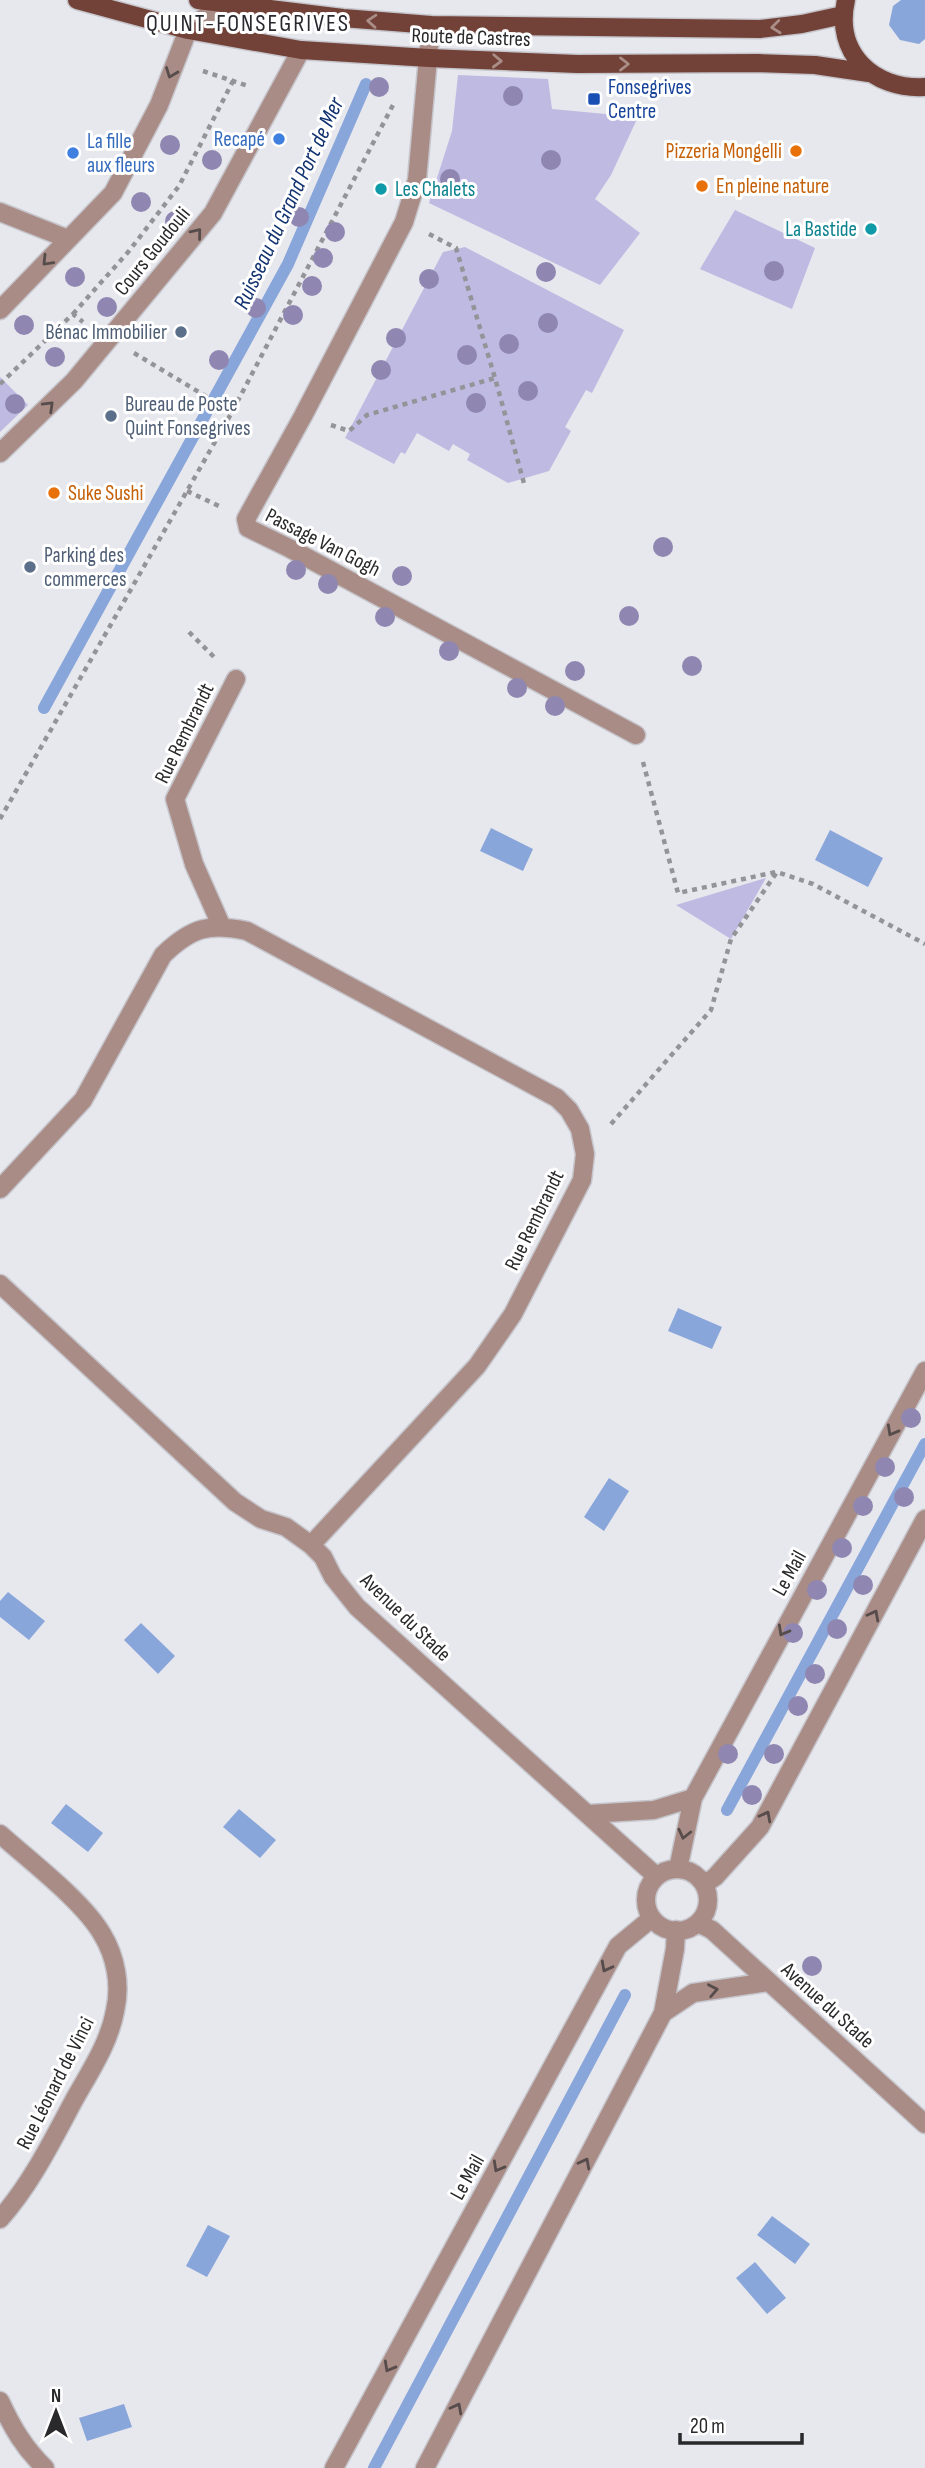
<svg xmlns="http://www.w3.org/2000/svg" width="925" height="2468" font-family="'Sofia Sans Condensed',sans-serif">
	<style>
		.green { fill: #bebae2 }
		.water { fill: #89a6da }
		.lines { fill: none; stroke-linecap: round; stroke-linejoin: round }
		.stream { stroke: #89a6da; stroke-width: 12 }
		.service-casing { stroke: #c5c5cb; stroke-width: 21 }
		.minor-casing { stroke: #c5c5cb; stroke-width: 21 }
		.primary-casing { stroke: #c5c5cb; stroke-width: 21 }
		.path { stroke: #939398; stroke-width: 4.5; stroke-dasharray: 5 5; stroke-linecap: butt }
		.service { stroke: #aa8c86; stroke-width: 18 }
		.minor { stroke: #aa8c86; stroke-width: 18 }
		.primary { stroke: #724137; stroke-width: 18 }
		.tree { fill: #8f87b1 }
		.oneway { stroke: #aa8d87 }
		.oneway2 { stroke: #564c4b }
		.transit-dot { fill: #1a4fb4; stroke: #fff; stroke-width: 2.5 }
		.shop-dot { fill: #3f7fe0; stroke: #fff; stroke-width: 2.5 }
		.food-dot { fill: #e8710a; stroke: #fff; stroke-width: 2.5 }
		.culture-dot { fill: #0f9aa8; stroke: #fff; stroke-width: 2.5 }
		.service-dot { fill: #5c6f8a; stroke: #fff; stroke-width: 2.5 }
		.labels { text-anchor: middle; stroke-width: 6; stroke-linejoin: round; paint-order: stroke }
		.street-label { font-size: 21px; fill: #29292b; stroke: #fff }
		.transit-label { font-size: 21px; fill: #164399; stroke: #fff; text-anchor: start }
		.shop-label { font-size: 21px; fill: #366cbe; stroke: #fff; text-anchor: end }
		.food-label { font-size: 21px; fill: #c56008; stroke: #fff; text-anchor: start }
		.culture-label { font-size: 21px; fill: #0d838f; stroke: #fff; text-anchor: start }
		.service-label { font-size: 21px; fill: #4e5e75; stroke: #fff; text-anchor: start }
		.water-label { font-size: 23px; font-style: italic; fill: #123270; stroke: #fff }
		.quarter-label { font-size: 24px; letter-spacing: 2px; fill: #29282e; stroke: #fff }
	</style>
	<rect width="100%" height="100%" fill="#e7e7ee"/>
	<path class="green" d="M458,75l90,4 4,30 86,8 -27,58 -16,24 45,34 -40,52 -171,-82 23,-72z
		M735,210l80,38 -23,61 -92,-40z
		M465,247l159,83 -32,63 -6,-3 -21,37 6,4 -22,40 -41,12 -41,-23 3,-6 -17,-10 -4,7 -32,-18 -12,21 -4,-2 -7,12 -49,-26 98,-186z
		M0,377l28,28 -28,27z
		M766,878l-35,61 -55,-34z"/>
	<path class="water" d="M901,0h24v39l-6,5 -19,-4 -11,-15 4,-19z
		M491,828l42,21 -10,22 -43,-20z
		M830,830l53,28 -15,29 -53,-27z
		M678,1308l44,19 -10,22 -44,-18z
		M609,1478l20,13 -25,40 -20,-14z
		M8,1592l37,29 -16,19 -29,-23v-16z
		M141,1623l34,33 -17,18 -34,-34z
		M66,1804l37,29 -15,19 -37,-29z
		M239,1809l37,31 -16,18 -37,-31z
		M772,2216l38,28 -15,20 -38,-29z
		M208,2225l22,11 -23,41 -21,-11z
		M755,2262l31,36 -19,16 -31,-36z
		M124,2404l8,23 -45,14 -8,-23z"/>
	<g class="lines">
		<path class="stream" d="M44,708l244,-444 78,-180
			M727,1810l198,-366
			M374,2468l251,-473"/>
		<defs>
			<path id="service" d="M0,212l68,27"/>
			<path id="minor" d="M431,25l-14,155 -13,42 -101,194 -57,103 2,9 41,20 347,187
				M0,310l113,-117 46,-88 29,-75 36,-28
				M0,453l74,-72 139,-168 88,-163
				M221,925l-27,-61 -19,-65 61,-120
				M0,1189l83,-89 80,-145c29,-28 46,-32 84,-24l310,167 12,12 11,19 5,25 -3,26 -69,134 -36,52 -166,179
				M0,1284l235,218 26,17 25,8 25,18 12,12 10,20 24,30 299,269
				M589,1814l65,-4 39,-12
				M0,1834c30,27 83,67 102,100 14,23 19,51 13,77 -6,33 -26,62 -42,91 -22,41 -42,82 -73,117
				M646 1900a31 31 0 1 1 62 0a31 31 0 1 1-62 0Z
				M678,1869l15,-71 232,-427
				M705,1884l10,-7 45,-50 165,-308
				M698,1923l14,7 213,194
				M663,2013l30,-20 75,-11
				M0,2401c12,26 24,47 45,67
				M334,2468l284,-522 34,-28
				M425,2468l238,-455 12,-64 1,-19"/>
			<path id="primary" d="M77,0l111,30 113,20 128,8 148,6 181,-1 57,2 54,8
				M198,0l145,18 88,7 329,4 42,-5 41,-9
				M846,0c-12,53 27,90 79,87"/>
		</defs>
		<use href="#service" class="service-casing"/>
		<use href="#minor" class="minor-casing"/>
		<use href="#primary" class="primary-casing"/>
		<path class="path" d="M203,71l45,15
			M429,234l27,14 39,130 30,109
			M73,314l56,-63 50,-65 54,-105
			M134,353l98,59
			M0,384l73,-70 10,8
			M331,425l18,6 18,-16 128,-37
			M187,491l34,16
			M189,632l26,26
			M643,762l35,131 98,-21
			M0,819l232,-407 161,-307
			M611,1124l100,-114 20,-71 46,-67 36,12 112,60"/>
		<use href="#service" class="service"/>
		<use href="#minor" class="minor"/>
		<use href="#primary" class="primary"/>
	</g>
	<g class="tree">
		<circle cx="379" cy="87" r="10"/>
		<circle cx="513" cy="96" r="10"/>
		<circle cx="170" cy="145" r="10"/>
		<circle cx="212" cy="160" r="10"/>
		<circle cx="551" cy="160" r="10"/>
		<circle cx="450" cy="179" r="10"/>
		<circle cx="141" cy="202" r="10"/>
		<circle cx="299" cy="217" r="10"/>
		<circle cx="175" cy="221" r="10"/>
		<circle cx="335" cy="232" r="10"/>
		<circle cx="323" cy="258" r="10"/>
		<circle cx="774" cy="271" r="10"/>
		<circle cx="546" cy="272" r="10"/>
		<circle cx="75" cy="277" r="10"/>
		<circle cx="429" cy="279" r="10"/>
		<circle cx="312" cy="286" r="10"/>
		<circle cx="107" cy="307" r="10"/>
		<circle cx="256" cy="308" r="10"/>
		<circle cx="293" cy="315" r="10"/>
		<circle cx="548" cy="323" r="10"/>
		<circle cx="24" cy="325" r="10"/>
		<circle cx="396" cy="338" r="10"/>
		<circle cx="509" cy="344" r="10"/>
		<circle cx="467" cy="355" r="10"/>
		<circle cx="55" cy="357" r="10"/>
		<circle cx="219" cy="360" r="10"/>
		<circle cx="381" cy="370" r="10"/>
		<circle cx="528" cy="391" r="10"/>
		<circle cx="476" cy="403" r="10"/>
		<circle cx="15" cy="404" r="10"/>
		<circle cx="663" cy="547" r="10"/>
		<circle cx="296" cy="570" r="10"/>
		<circle cx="402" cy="576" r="10"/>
		<circle cx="328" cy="584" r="10"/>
		<circle cx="629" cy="616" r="10"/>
		<circle cx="385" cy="617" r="10"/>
		<circle cx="449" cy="651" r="10"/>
		<circle cx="692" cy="666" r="10"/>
		<circle cx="575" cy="671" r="10"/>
		<circle cx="517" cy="688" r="10"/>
		<circle cx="555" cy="706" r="10"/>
		<circle cx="911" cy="1418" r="10"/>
		<circle cx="885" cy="1467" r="10"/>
		<circle cx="904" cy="1497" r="10"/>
		<circle cx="863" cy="1506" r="10"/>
		<circle cx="842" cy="1548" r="10"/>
		<circle cx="863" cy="1585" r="10"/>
		<circle cx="817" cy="1590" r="10"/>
		<circle cx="837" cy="1629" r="10"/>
		<circle cx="793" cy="1633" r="10"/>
		<circle cx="815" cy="1674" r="10"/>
		<circle cx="798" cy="1706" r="10"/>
		<circle cx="728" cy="1754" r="10"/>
		<circle cx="774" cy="1754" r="10"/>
		<circle cx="752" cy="1795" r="10"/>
		<circle cx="812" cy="1966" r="10"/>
	</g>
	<defs><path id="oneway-chevron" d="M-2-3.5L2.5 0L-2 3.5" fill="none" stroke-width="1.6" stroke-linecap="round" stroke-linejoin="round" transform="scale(1.75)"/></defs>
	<g class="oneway">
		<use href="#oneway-chevron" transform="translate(372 21) rotate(-176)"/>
		<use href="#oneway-chevron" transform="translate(776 27) rotate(174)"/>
		<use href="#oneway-chevron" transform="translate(497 61) rotate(2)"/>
		<use href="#oneway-chevron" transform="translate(624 64)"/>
	</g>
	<g class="oneway2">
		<use href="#oneway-chevron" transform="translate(171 73) rotate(111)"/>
		<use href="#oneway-chevron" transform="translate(197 233) rotate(-51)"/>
		<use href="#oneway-chevron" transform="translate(47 261) rotate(134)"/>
		<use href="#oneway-chevron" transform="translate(49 406) rotate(-44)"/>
		<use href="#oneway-chevron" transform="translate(892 1431) rotate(119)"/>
		<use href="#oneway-chevron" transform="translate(874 1615) rotate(-62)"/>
		<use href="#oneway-chevron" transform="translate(783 1631) rotate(119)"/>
		<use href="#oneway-chevron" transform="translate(766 1816) rotate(-62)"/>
		<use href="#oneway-chevron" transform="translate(684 1834) rotate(103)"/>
		<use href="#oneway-chevron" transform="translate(606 1967) rotate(118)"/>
		<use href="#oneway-chevron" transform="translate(713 1990) rotate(-11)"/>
		<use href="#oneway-chevron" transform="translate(585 2163) rotate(-62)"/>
		<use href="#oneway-chevron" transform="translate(498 2167) rotate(119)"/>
		<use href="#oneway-chevron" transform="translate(389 2367) rotate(119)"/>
		<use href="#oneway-chevron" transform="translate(457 2408) rotate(-62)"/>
	</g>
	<rect class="transit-dot" x="587" y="92" width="14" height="14" rx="3.5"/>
	<g class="shop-dot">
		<circle cx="279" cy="139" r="7"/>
		<circle cx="73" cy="153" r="7"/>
	</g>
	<g class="food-dot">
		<circle cx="796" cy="151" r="7"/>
		<circle cx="702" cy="186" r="7"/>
		<circle cx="54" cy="493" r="7"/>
	</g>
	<g class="culture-dot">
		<circle cx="381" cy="189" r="7"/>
		<circle cx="871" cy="229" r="7"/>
	</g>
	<g class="service-dot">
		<circle cx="181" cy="332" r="7"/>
		<circle cx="111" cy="416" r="7"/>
		<circle cx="30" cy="567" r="7"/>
	</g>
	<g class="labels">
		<g class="street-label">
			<text transform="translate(471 37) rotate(2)" y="7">Route de Castres</text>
			<text transform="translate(152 251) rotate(-51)" y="7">Cours Goudouli</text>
			<text transform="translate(323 542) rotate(27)" y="7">Passage Van Gogh</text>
			<text transform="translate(184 733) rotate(-64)" y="7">Rue Rembrandt</text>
			<text transform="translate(534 1220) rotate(-64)" y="7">Rue Rembrandt</text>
			<text transform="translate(789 1573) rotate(-61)" y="7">Le Mail</text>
			<text transform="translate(406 1617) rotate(44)" y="7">Avenue du Stade</text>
			<text transform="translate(828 2005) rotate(42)" y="7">Avenue du Stade</text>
			<text transform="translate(55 2083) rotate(-63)" y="7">Rue Léonard de Vinci</text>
			<text transform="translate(467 2177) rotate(-61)" y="7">Le Mail</text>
		</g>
		<g class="transit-label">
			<text x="608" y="94">Fonsegrives<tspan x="608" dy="24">Centre</tspan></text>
		</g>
		<g class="shop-label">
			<text x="265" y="146">Recapé</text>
			<text x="87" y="148" text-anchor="start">La fille<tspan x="87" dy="24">aux fleurs</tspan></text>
		</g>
		<g class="food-label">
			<text x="782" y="158" text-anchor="end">Pizzeria Mongelli</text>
			<text x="716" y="193">En pleine nature</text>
			<text x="68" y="500">Suke Sushi</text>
		</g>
		<g class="culture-label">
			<text x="395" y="196">Les Chalets</text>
			<text x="857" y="236" text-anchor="end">La Bastide</text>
		</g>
		<g class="service-label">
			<text x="167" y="339" text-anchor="end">Bénac Immobilier</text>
			<text x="125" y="411">Bureau de Poste<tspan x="125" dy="24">Quint Fonsegrives</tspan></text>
			<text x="44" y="562">Parking des<tspan x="44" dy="24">commerces</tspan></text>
		</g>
		<g class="water-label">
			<text transform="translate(288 203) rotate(-65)" y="8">Ruisseau du Grand Port de Mer</text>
		</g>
		<g class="quarter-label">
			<text x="248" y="31">QUINT-FONSEGRIVES</text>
		</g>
	</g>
	<g transform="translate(56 2412)" stroke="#ffffff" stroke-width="5" paint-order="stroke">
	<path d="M0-5L12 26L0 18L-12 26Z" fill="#29292b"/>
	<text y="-10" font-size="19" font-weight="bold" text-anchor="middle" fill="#29292b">N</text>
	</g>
	<path d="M680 2433v10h122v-10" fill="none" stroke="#29292b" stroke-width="3.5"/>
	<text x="690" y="2433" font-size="21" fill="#29292b" stroke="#ffffff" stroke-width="5" paint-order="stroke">20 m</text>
</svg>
